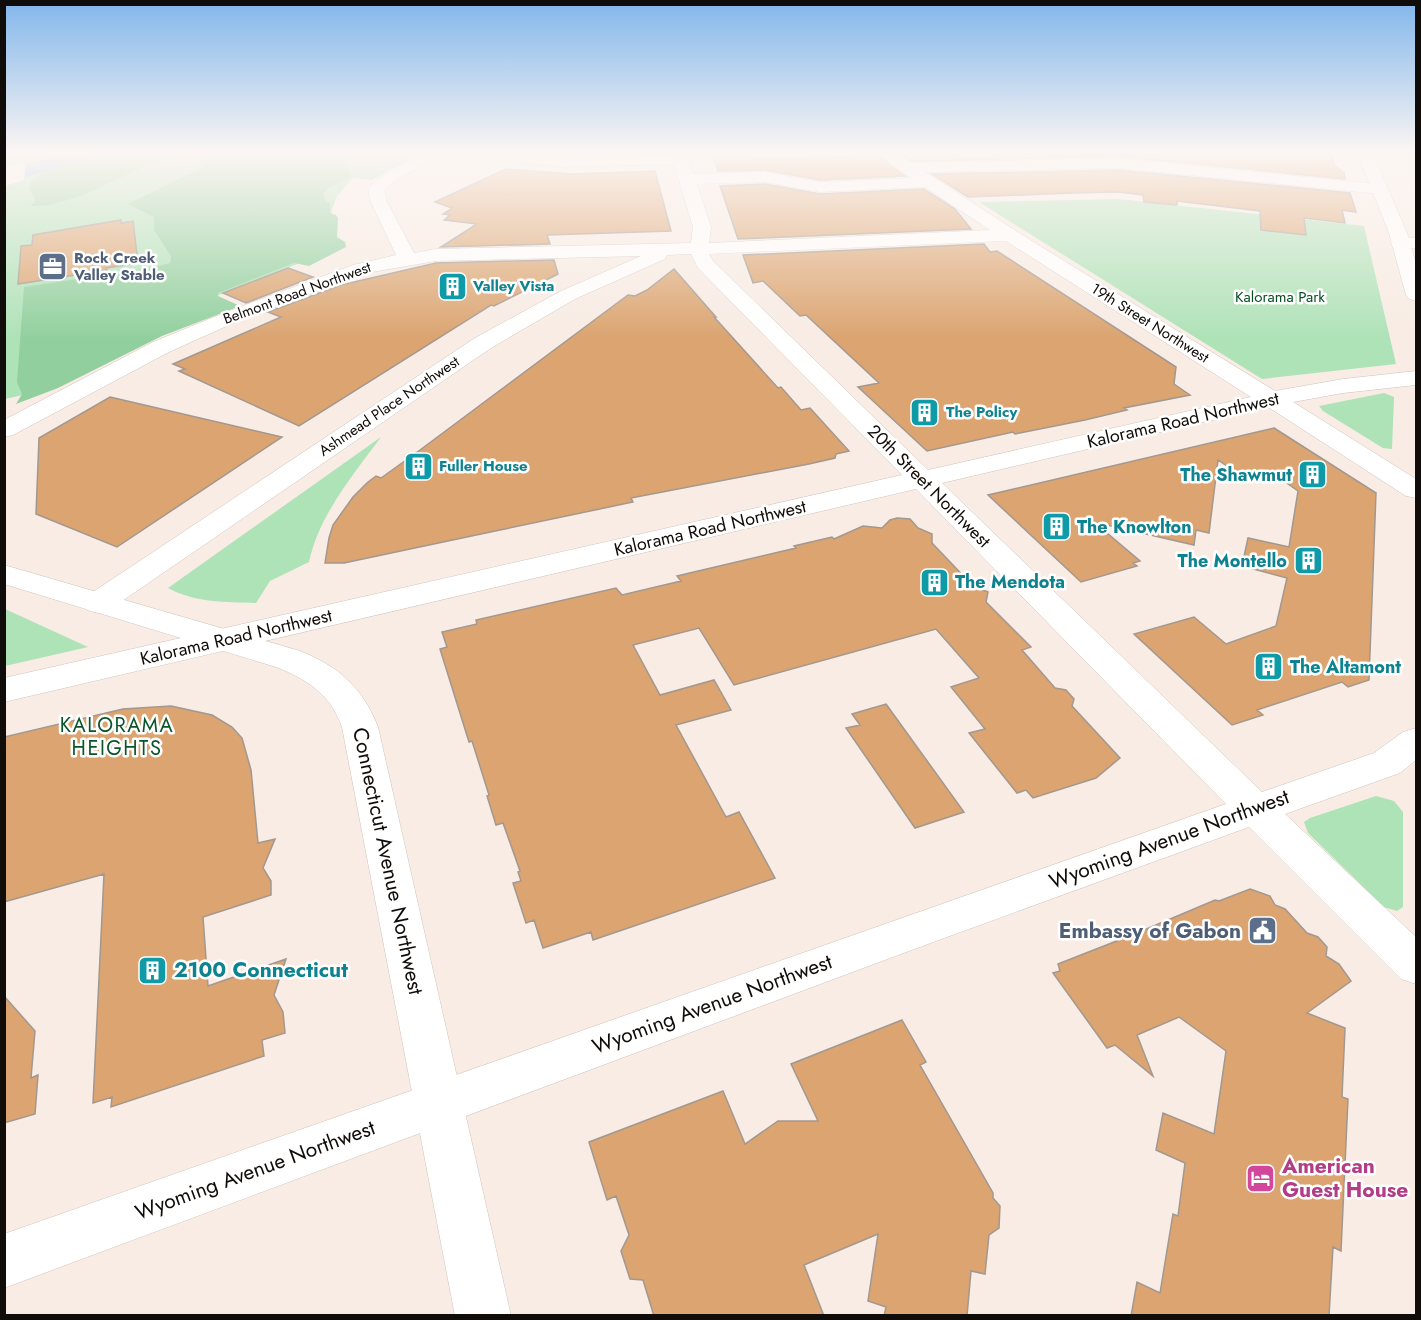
<svg xmlns="http://www.w3.org/2000/svg" width="1421" height="1320" font-family="Jost,sans-serif">
	<style>
		.green { fill: #aee2b7 }
		.forest { fill: #91d09e }
		.water { fill: #88b8ef }
		.pier { fill: #f8ece4 }
		.building { fill: #dba470; stroke: #a29890; stroke-width: 1.5 }
		.lines { fill: none; stroke-linecap: round; stroke-linejoin: round }
		.minor-casing { stroke: #d0c4bc; stroke-width: 1 }
		.major-casing { stroke: #d0c4bc; stroke-width: 1 }
		.minor { fill: #fff; fill-rule: evenodd }
		.major { fill: #fff; fill-rule: evenodd }
		.labels { text-anchor: middle; stroke-width: 5; stroke-linejoin: round; paint-order: stroke }
		.far-service-label { font-size: 15px; font-weight: bold; fill: #4e5e75; stroke: #fff; text-anchor: start }
		.far-culture-label { font-size: 15px; font-weight: bold; fill: #0d838f; stroke: #fff; text-anchor: start }
		.far-street-label { font-size: 15px; fill: #100c09; stroke: #fff }
		.far-park-label { font-size: 15px; fill: #054f22; stroke: #fff }
		.street-label { font-size: 18px; fill: #100c09; stroke: #fff }
		.culture-label { font-size: 18px; font-weight: bold; fill: #0d838f; stroke: #fff; text-anchor: start }
		.neighbourhood-label { font-size: 20px; letter-spacing: 1.5px; fill: #09562a; stroke: #fff }
		.near-street-label { font-size: 21px; fill: #100c09; stroke: #fff }
		.near-service-label { font-size: 21px; font-weight: bold; fill: #4e5e75; stroke: #fff; text-anchor: end }
		.near-culture-label { font-size: 21px; font-weight: bold; fill: #0d838f; stroke: #fff; text-anchor: start }
		.near-hotel-label { font-size: 21px; font-weight: bold; fill: #b23c85; stroke: #fff; text-anchor: start }
	</style>
	<rect width="100%" height="100%" fill="#f8ece4"/>
	<path class="green" d="M4,154h421l-54,26 -18,-2 -16,18 -5,13 -7,44 -106,42 -175,95 -39,9z
		M1119,199l245,27 32,138 -134,15 -283,-177z
		M1384,393l10,4 -2,52 -9,-1 -60,-37 -4,-5z
		M381,437c-28,38 -62,78 -72,125l-39,19 -14,22c-31,-1 -60,0 -88,-15z
		M5,609l83,38 -83,19z
		M1376,796l18,5 9,11v95l-6,4 -13,-4 -76,-74 -4,-11 6,-4z"/>
	<path class="forest" d="M99,154h79l-3,4 -25,6 -69,32 -31,9 -20,1 6,-5 -7,-13 2,-7 13,-9z
		M206,154h140l-3,6 9,17 -24,11 -5,6 2,7 5,2v10l6,2 2,3 -1,19 8,5 1,5 -37,19 -15,-3 -76,30v3l20,9 -3,3 -73,28 -104,52 -42,16 6,-10 -5,-12 7,-95 131,-20 15,-4 1,-7 -17,-26v-13l-26,-13 75,-37 1,-2 -5,-1v-3z"/>
	<path class="water" d="M60,154h46l-101,29v-12z"/>
	<path class="pier" d="M26,161l-2,19 -20,6v-18z"/>
	<path class="building" d="M749,154l2,5 127,-3 27,20 -85,4 -55,-10 -47,1 -6,-16z
		M1331,154l4,12 9,7 1,6 -227,-23 -206,5 -10,-6z
		M506,169l67,5 82,-3 16,60 -124,4 3,9 -109,3 36,-23 -33,-4 6,-5 -7,-1 9,-6 -17,-6z
		M1118,170l232,23 6,19 -14,-2 3,13 -41,-5 2,17 -45,-5 -1,-19 -83,-10v4l-33,-3 -1,-7 -24,-3 -46,1 -105,4 -36,-23z
		M765,184l55,10 104,-5 31,20 16,20 -233,10 -18,-53z
		M121,220v3l12,-2 5,42 -32,5 1,2 -89,14 3,-38 11,-1 1,-10z
		M984,244l6,8 7,-1 179,116 -2,17 16,11 -66,13 3,2 -42,10 -70,14 -2,-2 -86,19 -69,-64 21,-4 -73,-68 -6,1 -37,-35 -10,2 -10,-28z
		M554,260l4,14 -64,32 -3,-1 -192,121 -120,-55 6,-2 -12,-5 108,-47 -13,-5 73,-27 95,-22z
		M288,268l25,9 -67,26 -23,-10z
		M674,269l42,48h-2l64,71 3,-1 20,23 9,-2 39,43 -13,3 -1,4 -26,6 -178,34 2,4 -133,28 -156,33h-19l4,-25 4,-13 20,-28 15,-15 8,-6 5,2 39,-28 208,-155 7,1 12,-6z
		M110,397l172,40 -165,110 -81,-33 3,-76z
		M1274,428l102,65 -7,187 -21,7 -6,-5 -85,28 6,5 -31,10 -98,-91 60,-17 32,27 50,-18 11,-48 -45,-12 6,-28 41,9 9,-56 -27,-19 -26,6 -27,-18 -9,73 -13,-3 -2,15 -100,-23 46,39 -7,2 4,3 -56,16 -93,-87z
		M897,518l13,1 8,9 14,6v9l41,43 15,6 -2,10 45,45 -9,3 33,38 11,2 8,9 -2,7 48,52 -24,20 -63,20 -7,-8 -9,3 -48,-60 16,-4 -34,-42 28,-9 -43,-49 -202,56 -35,-57 -66,17 27,50 54,-15 17,30 -55,15 50,92 13,-5 36,66 -182,62 -2,-8 -48,16 -9,-28 -8,3 -13,-40 8,-2 -3,-9 2,-1 -17,-48 -7,2 -9,-29 2,-1 -17,-54 -3,1 -29,-93 7,-2 -5,-15 35,-8 -1,-4 140,-32 6,7 59,-14 -4,-5 119,-28 -2,-2 38,-9 2,2 29,-13 19,2 8,-8z
		M886,704l78,108 -49,16 -69,-100 14,-3 -8,-11z
		M171,706l41,9 20,12 10,11 9,32 7,73 17,-4 -12,29 8,13v14l-68,22 5,69 78,-27 -12,36 9,17 2,21 -23,7 2,16 -153,51 1,-10 -19,6 11,-229 -100,28v-165l119,-28z
		M1250,889l20,7 5,9 10,4 22,24 11,4 9,10 -1,9 13,8 12,17 -44,32 38,15 -3,69 6,2 -7,152 -8,-4 -4,69h-198l6,-34 23,11 13,-79 5,2 7,-53 -29,-13 7,-37 51,21 12,-83 -47,-34 -42,18 16,41 -38,-31 -8,3 -54,-75 7,-2 -2,-7 79,-31 78,-33 4,1z
		M4,996l31,35 -4,47 7,-3 -3,39 -31,9z
		M902,1020l24,42 -6,3 73,128v5l7,8 -1,22 -10,7 -4,39 -14,-3 -4,45h-83l2,-9 -18,-6 10,-67 -74,31 20,51h-170l-11,-36 -13,-1 -9,-28 8,-16 -13,-39 -9,4 -18,-58 134,-51 22,53 33,-23h40l-27,-57z"/>
	<g class="lines">
		<defs>
			<path id="minor" d="M424,154h21l-45,23 -15,12 1,11 28,53 22,-4 255,-6 2,-16 -19,-63 -111,3 -71,-8 -7,-5h52l26,3 124,-3 6,20 72,-2 55,10 91,-4 -32,-24h18l14,9 207,-5 268,27 2,4 -8,5 -262,-26 -193,4 102,66 248,153 68,-12 73,-8v14l-73,8 -50,9 123,77v19l-10,-2 -138,-89 -326,76 320,309 112,-39 29,-21 13,-4v32l-16,13 -115,41 131,123v47l-15,-5 -152,-152 -313,114 -932,347v-54l1222,-430 -310,-315 -912,213v-24l898,-203 -204,-207 -7,-14 -24,1 -2,4 -90,40 -84,49 -382,262 -11,3 -11,-3 -5,-7 5,-7 388,-258 86,-47 80,-35 -205,5 -70,12 -128,48 -69,31 -156,83 -9,2v-17l149,-78 71,-29 129,-48 43,-10 -26,-55 -2,-12 20,-17zM765,182l55,10 105,-5 65,43 -281,13 2,-16 -14,-43zM1006,241l245,156 -323,73 -215,-209 -4,-7z
				M1400,237l16,1v10l-23,-1 -2,-4 2,-4z"/>
			<path id="major" d="M1358,154h15l34,79 9,31v37l-7,-2 -3,-4 -17,-62z
				M4,565l296,86c38,15 63,37 78,76l133,589h-56l-113,-589c-11,-32 -35,-48 -66,-60l-272,-83z"/>
		</defs>
		<use href="#minor" class="minor-casing"/>
		<use href="#major" class="major-casing"/>
		<use href="#minor" class="minor"/>
		<use href="#major" class="major"/>
	</g>
	<linearGradient id="sky" x2="0" y2="1"><stop stop-color="#81b6eb"/><stop offset="0.45" stop-color="#fcf6f3"/><stop offset="1" stop-color="#fcf6f3" stop-opacity="0"/></linearGradient>
	<rect width="1421" height="339" fill="url(#sky)"/>
	<defs>
		<symbol id="office-square" viewBox="-11 -11 22 22"><rect x="-9" y="-9" width="18" height="18" rx="4" fill="#5c6f8a" stroke="#fff"/><path d="M-6-3h4V-5.5h4V-3h4V5H-6ZM-1-4.5V-3h2v-1.5ZM-6 0V1H6V0Z" fill="#fff"/></symbol>
		<symbol id="building-square" viewBox="-11 -11 22 22"><rect x="-9" y="-9" width="18" height="18" rx="4" fill="#0f9aa8" stroke="#fff"/><path d="M-4-6H4V6H1V3H-1V6H-4ZM-2.5-4.3h1.7v1.8h-1.7ZM.8-4.3h1.7v1.8H.8ZM-2.5-1h1.7V.8h-1.7ZM.8-1h1.7V.8H.8Z" fill="#fff"/></symbol>
		<symbol id="civic-square" viewBox="-11 -11 22 22"><rect x="-9" y="-9" width="18" height="18" rx="4" fill="#5c6f8a" stroke="#fff"/><path d="M-.6-6.5H3V-4.5H.6V-3L4-1V1h2V6H-6V1h2V-1L-.6-3ZM-1.2 2.5V6h2.4V2.5Z" fill="#fff"/></symbol>
		<symbol id="hotel-square" viewBox="-11 -11 22 22"><rect x="-9" y="-9" width="18" height="18" rx="4" fill="#d1479c" stroke="#fff"/><path d="M-6-4.5h1.5V1H6V5H4.5V3h-9V5H-6ZM-4 0a1.8 1.8 0 1 1 3.6 0ZM.5 0V-2.5h3Q6-2.5 6 0Z" fill="#fff"/></symbol>
	</defs>
	<g fill-rule="evenodd">
		<use href="#office-square" x="36" y="250" width="33" height="33"/>
		<use href="#building-square" x="436" y="270" width="33" height="33"/>
		<use href="#building-square" x="908" y="396" width="33" height="33"/>
		<use href="#building-square" x="402" y="450" width="33" height="33"/>
		<use href="#building-square" x="1296" y="458" width="33" height="33"/>
		<use href="#building-square" x="1040" y="510" width="33" height="33"/>
		<use href="#building-square" x="1292" y="544" width="33" height="33"/>
		<use href="#building-square" x="918" y="566" width="33" height="33"/>
		<use href="#building-square" x="1252" y="650" width="33" height="33"/>
		<use href="#civic-square" x="1246" y="914" width="33" height="33"/>
		<use href="#building-square" x="136" y="954" width="33" height="33"/>
		<use href="#hotel-square" x="1244" y="1162" width="33" height="33"/>
	</g>
	<g class="labels">
		<g class="far-service-label">
			<text x="74" y="263">Rock Creek<tspan x="74" dy="17">Valley Stable</tspan></text>
		</g>
		<g class="far-culture-label">
			<text x="473" y="291">Valley Vista</text>
			<text x="946" y="417">The Policy</text>
			<text x="439" y="471">Fuller House</text>
		</g>
		<g class="far-street-label">
			<text transform="translate(297 293) rotate(-20)" y="5">Belmont Road Northwest</text>
			<text transform="translate(1150 323) rotate(32)" y="5">19th Street Northwest</text>
			<text transform="translate(389 406) rotate(-34)" y="5">Ashmead Place Northwest</text>
		</g>
		<g class="far-park-label">
			<text x="1280" y="302">Kalorama Park</text>
		</g>
		<g class="street-label">
			<text transform="translate(1183 420) rotate(-13)" y="6">Kalorama Road Northwest</text>
			<text transform="translate(929 486) rotate(45)" y="6">20th Street Northwest</text>
			<text transform="translate(710 528) rotate(-13)" y="6">Kalorama Road Northwest</text>
			<text transform="translate(236 637) rotate(-13)" y="6">Kalorama Road Northwest</text>
		</g>
		<g class="culture-label">
			<text x="1292" y="481" text-anchor="end">The Shawmut</text>
			<text x="1077" y="533">The Knowlton</text>
			<text x="1287" y="567" text-anchor="end">The Montello</text>
			<text x="955" y="588">The Mendota</text>
			<text x="1290" y="673">The Altamont</text>
		</g>
		<g class="neighbourhood-label">
			<text x="117" y="732">KALORAMA<tspan x="117" dy="23">HEIGHTS</tspan></text>
		</g>
		<g class="near-street-label">
			<text transform="translate(1169 839) rotate(-20)" y="7">Wyoming Avenue Northwest</text>
			<text transform="translate(388 861) rotate(78)" y="7">Connecticut Avenue Northwest</text>
			<text transform="translate(712 1004) rotate(-20)" y="7">Wyoming Avenue Northwest</text>
			<text transform="translate(255 1170) rotate(-20)" y="7">Wyoming Avenue Northwest</text>
		</g>
		<g class="near-service-label">
			<text x="1241" y="938">Embassy of Gabon</text>
		</g>
		<g class="near-culture-label">
			<text x="174" y="977">2100 Connecticut</text>
		</g>
		<g class="near-hotel-label">
			<text x="1282" y="1173">American<tspan x="1282" dy="24">Guest House</tspan></text>
		</g>
	</g>
	<rect width="1421" height="1320" fill="none" stroke="#100c09" stroke-width="12"/>
</svg>
